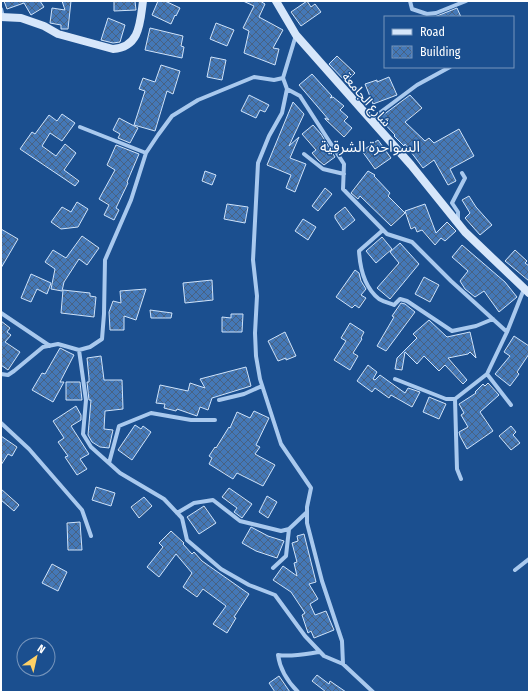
<svg xmlns="http://www.w3.org/2000/svg" width="530" height="693" font-family="'Fira Sans Condensed','Noto Sans Arabic',sans-serif">
	<style>
		.building { fill: url(#building-cross-hatch); stroke: #cfe3fa }
		.lines { fill: none; stroke-linecap: round; stroke-linejoin: round }
		.street { stroke: #a9c9ee; stroke-width: 4 }
		.secondary { stroke: #d6e6fa; stroke-width: 8 }
		.labels { text-anchor: middle; stroke-width: 3; stroke-linejoin: round; paint-order: stroke }
		.street-label { font-size: 13px; fill: #fff; stroke: #1b4f8f }
		.quarter-label { font-size: 15px; fill: #fff; stroke: #1b4f8f }
	</style>
	<defs>
		<pattern id="building-cross-hatch" width="8" height="8" patternUnits="userSpaceOnUse"><rect width="8" height="8" fill="#4478b7"/><path d="M0 0l8 8M0 8l8-8" fill="none" stroke="#486282"/></pattern>
	</defs>
	<rect width="100%" height="100%" fill="#1b4f8f"/>
	<path class="building" d="M4,1h36l4,6 -13,8 -7,-12 -17,6z
		M62,1h9l-3,28h-7v-4l-11,-2 2,-15 13,2z
		M114,1h21l1,9 -22,1z
		M158,1h7l15,7 -4,8 -1,-1 -4,9 -19,-9z
		M243,1h17l5,3 -6,13 24,13 -10,18 6,1 -4,16 -31,-12 5,-22 -6,-3 11,-22z
		M307,1l4,6 4,-3 6,8 -20,14 -10,-14z
		M457,8l4,9h-27l3,-1z
		M108,18l17,7 -5,17 -7,1 -12,-3z
		M216,23l18,7 -7,16 -17,-7z
		M150,28l33,8 -2,10 3,1 -2,11 -37,-8z
		M337,56l18,17 -9,9 -17,-18z
		M211,57l15,3 -4,20 -15,-3z
		M161,65l19,6 -7,23 -6,-3 -12,40 -21,-6 11,-34 -6,-2 4,-11 12,4z
		M312,74l20,22 -2,2 3,-1 11,9 -4,4 8,7 -4,4 8,7 -8,9 -19,-18v-1l4,2 -30,-35z
		M389,77l8,18 -24,9 -8,-20 12,-4v2z
		M249,95l20,10 -4,7 -5,-2 -4,8 -15,-7z
		M410,95l12,13 -17,14 20,19 4,-3 5,5 25,-14 15,27 -24,13 6,12 -8,4 -14,-25 -11,8 -18,-24 -1,2 -10,-10 1,-1 -16,-17z
		M293,102l11,12 -15,32 10,-9 -9,21 16,6 -11,28 -9,-4 5,-13 -24,-10z
		M62,114l13,9 -13,18 -12,-8 -8,13 14,10 9,-12 11,9 -12,17 15,11 -4,5 -55,-37 12,-17 3,2 14,-19 8,6z
		M119,118l19,10 -8,15 -12,-5 2,-4 -7,-4z
		M313,125l8,9 14,23 -11,8 -6,-5 -6,-7 4,-3 -14,-16z
		M378,140l13,18 -16,11 -13,-18z
		M116,145l23,9 -12,28 1,1 -12,25 3,2 -5,10 -10,-5 5,-10 -10,-6 16,-29 -8,-5z
		M205,171l11,4 -4,10 -10,-4z
		M368,171l7,4 -1,1 16,17 -2,3 17,17 -14,13 -31,-30 -2,3 -7,-6z
		M325,188l7,6 -14,17 -6,-5z
		M469,196l7,11 16,18 -12,10 -15,-17 5,-5 -8,-13z
		M77,202l11,7 -10,18 -17,2 -10,-7 11,-15 9,5z
		M227,204l21,3 -3,16 -21,-4z
		M425,204l11,29 11,-11 9,9 -11,10 -4,-3 -6,7 -13,-15 -5,2 -2,-5 -4,2 -6,-18z
		M345,207l10,13 -12,10 -8,-12v-3z
		M303,219l13,8 -8,13 -13,-9z
		M1,229l17,10 -17,29z
		M82,236l17,12 -12,17 -8,-6 -15,23 -2,9 -11,-2 4,-20 -10,-7 8,-12 13,8z
		M382,237l10,12 -16,14 -10,-12z
		M400,243l19,21 -29,35 -13,-11 22,-25 -9,-11z
		M462,245l43,37 12,15 -18,15 -15,-21 -9,6 -10,-8 -5,-8 8,-10 -16,-14z
		M515,250l12,11 -2,2 4,3v15l-24,-20z
		M355,270l4,3 2,8 5,8 -5,6 5,3 -7,10 -4,-3 -3,3 -16,-11z
		M31,274l20,9 -4,11 -10,-5 -6,13 -10,-4z
		M424,277l15,8 -9,17 -15,-8z
		M212,280l1,20 -28,3 -2,-20z
		M146,289l-10,31 -12,-4v14h-14l-1,-18 4,-11 8,2 -1,-12z
		M63,290l27,3v3l6,1 -2,20 -33,-4z
		M401,303l4,1 10,8 -29,39 -9,-5 17,-29 -2,-1z
		M150,310l22,3 -1,5h-20z
		M231,314h12l-1,18h-20v-15l9,1z
		M429,320l18,17 23,-5 6,26 -6,-6 -2,2 -20,4 19,22 -4,4 -18,-19 -6,6 -15,-15 -7,8 -12,-12 -3,18 -7,-1 2,-11 20,-20 -4,-4z
		M1,321l9,7 -3,4 4,3 -6,7 15,10 -12,18 -7,-5z
		M350,323l14,9 -3,6 1,1 -9,14 5,3 -8,14 -16,-10 12,-19 -5,-3z
		M285,332l11,24 -10,4v-2l-8,3 -10,-20z
		M514,336l15,10v8l-12,18 2,2 -9,12 -15,-12 15,-18 -6,-4z
		M60,348l14,7 -14,27h4l-11,20 -21,-12 10,-17 3,1z
		M101,356l3,24h18l1,29 -18,2 -1,18 9,1 -4,18 -9,-1 -8,-5 -4,-7 3,-35h-2l-2,-18h2v-4l-2,-20z
		M368,365l9,7 -4,7 2,1 5,-5 25,18 3,-5 12,4 -8,15 -21,-12 -2,3 -14,-10 -3,4 -15,-11z
		M246,367l5,19 -39,12 -4,12 -8,-3 -3,9 -20,-7 -1,2 -12,-3 1,-4 -9,-1 4,-18 28,6 2,-8 15,5 -5,-9z
		M66,382h14l2,18h-16z
		M488,383l11,12 -19,17 13,19 -26,18 -7,-13 -1,-4 9,-5 -7,-12 3,-2 -5,-9 17,-11 -1,-1 8,-8 2,2z
		M429,397l17,7 -7,15 -16,-7z
		M76,406l5,9v5l-10,6 18,28 -9,5 7,10 -10,6 -12,-18 3,-1 -10,-14 6,-4 -11,-17z
		M254,411l15,7 -13,27 4,2 -5,7 20,11 -12,21 -26,-13 -4,6 -24,-15 3,-6 -3,-2 6,-9 1,1 13,-21 1,1 7,-16 13,6z
		M135,425l6,4 2,-3 8,6 -19,28 -14,-10z
		M511,426l5,6 -3,3 7,8 -9,7 -12,-14z
		M1,436l16,11 -5,9 -4,-2 -7,11z
		M96,487l19,6 -4,13 -19,-6z
		M229,488l23,16 -10,14 -8,-6 3,-4 -15,-11z
		M1,489l18,16 -5,6 -13,-11z
		M267,496l10,6 -9,16 -9,-6z
		M144,497l8,9 -13,12 -8,-11z
		M204,506l12,17 -17,11 -12,-17z
		M80,522l2,28h-14l-1,-27z
		M251,527l17,9 16,5 -7,17 -21,-7 -14,-8z
		M171,531l13,12 -1,1 9,10 2,-2 8,9 47,33 -15,23 2,1 -9,15 -14,-9 13,-18 -23,-17 -6,8 -14,-10 9,-14 -16,-19 -17,23 -12,-10 16,-20 -4,-4z
		M304,534l12,48 -7,2 9,15 -8,5 5,11 11,-4 8,19 -20,8 -3,-7 -3,2 -6,-18 3,-2 -14,-21 -18,-12 10,-14 14,10 -3,-13 3,-1 -5,-19 6,-2 -1,-5z
		M52,564l15,8 -9,19 -16,-8z
		M317,675l12,9 1,-3 16,11h-20l-14,-11z
		M279,676l11,16h-15l-6,-9z"/>
	<g class="lines">
		<path class="street" d="M410,1l2,8 15,5 9,-1 30,-12
			M1,9l2,8
			M283,78l4,11 -5,24 -13,23 -11,27 -5,97 4,36 -2,37 1,23 4,23 21,65 30,44 -4,19v16l15,58 20,60 1,23
			M287,89l13,7 44,68 -1,25 44,45 25,8 39,39 56,51
			M370,120l47,-35 33,-18
			M80,127l66,26
			M304,154l19,15 21,5
			M458,220v-8l-6,-9 13,-25 -3,-5
			M383,230l-24,21c1,17 6,37 20,48 5,3 10,4 15,6l6,-6 7,2 45,30 24,-5 17,-7
			M1,313l49,33
			M79,350l7,50 -3,34 8,13 29,26 44,26 18,19 5,22 34,29 28,16 26,10 30,41 19,20 19,8 30,28
			M1,374l7,1 6,-4 29,-24 15,-3 21,6 11,-3 12,-8 2,-25 1,-54 26,-60 15,-47 12,-18 14,-19 26,-16 56,-23 20,3 9,-2 13,-43
			M487,374l24,31
			M395,379l51,20h9l32,-25 20,-42 17,-43
			M455,399l2,70 4,10
			M219,400l25,-6 18,-8
			M1,423l28,26 53,61 9,26
			M109,463l10,-37 32,-13 40,7h24
			M177,513l17,-10 19,-3 27,21 41,10 8,-2 18,-17
			M273,568l13,-12 3,-27
			M515,570l14,-11
			M298,692c-11,-11 -18,-22 -20,-37 14,2 27,-1 41,-3"/>
		<path class="secondary" d="M276,1l20,34 115,130 54,67 64,61
			M1,17l20,1 23,8 14,8 55,15c27,-2 27,-26 30,-48"/>
	</g>
	<g class="labels">
		<g class="street-label">
			<text transform="translate(367 99) rotate(49)" y="5">شارع الجامعة</text>
		</g>
		<g class="quarter-label">
			<text x="370" y="152">السواحرة الشرقية</text>
		</g>
	</g>
	<rect width="530" height="693" fill="none" stroke="#ffffff" stroke-width="4"/>
	<rect x="384" y="16" width="130" height="52" fill="#1b4f8f" stroke="#7695bc"/>
	<rect x="392" y="29" width="20" height="6" fill="#d6e6fa" stroke="#7695bc"/>
	<text x="420" y="36" font-size="12" fill="#ffffff">Road</text>
	<rect x="392" y="46" width="20" height="12" fill="url(#building-cross-hatch)" stroke="#7695bc"/>
	<text x="420" y="56" font-size="12" fill="#ffffff">Building</text>
	<g transform="translate(36 657) rotate(34)"><circle r="19" fill="#1b4f8f" stroke="#7695bc"/>
	<path d="M0-3L7 15L0 10L-7 15Z" fill="#ffd166"/>
	<text y="-6" font-size="11" font-weight="bold" text-anchor="middle" fill="#ffffff">N</text>
	</g>
</svg>
